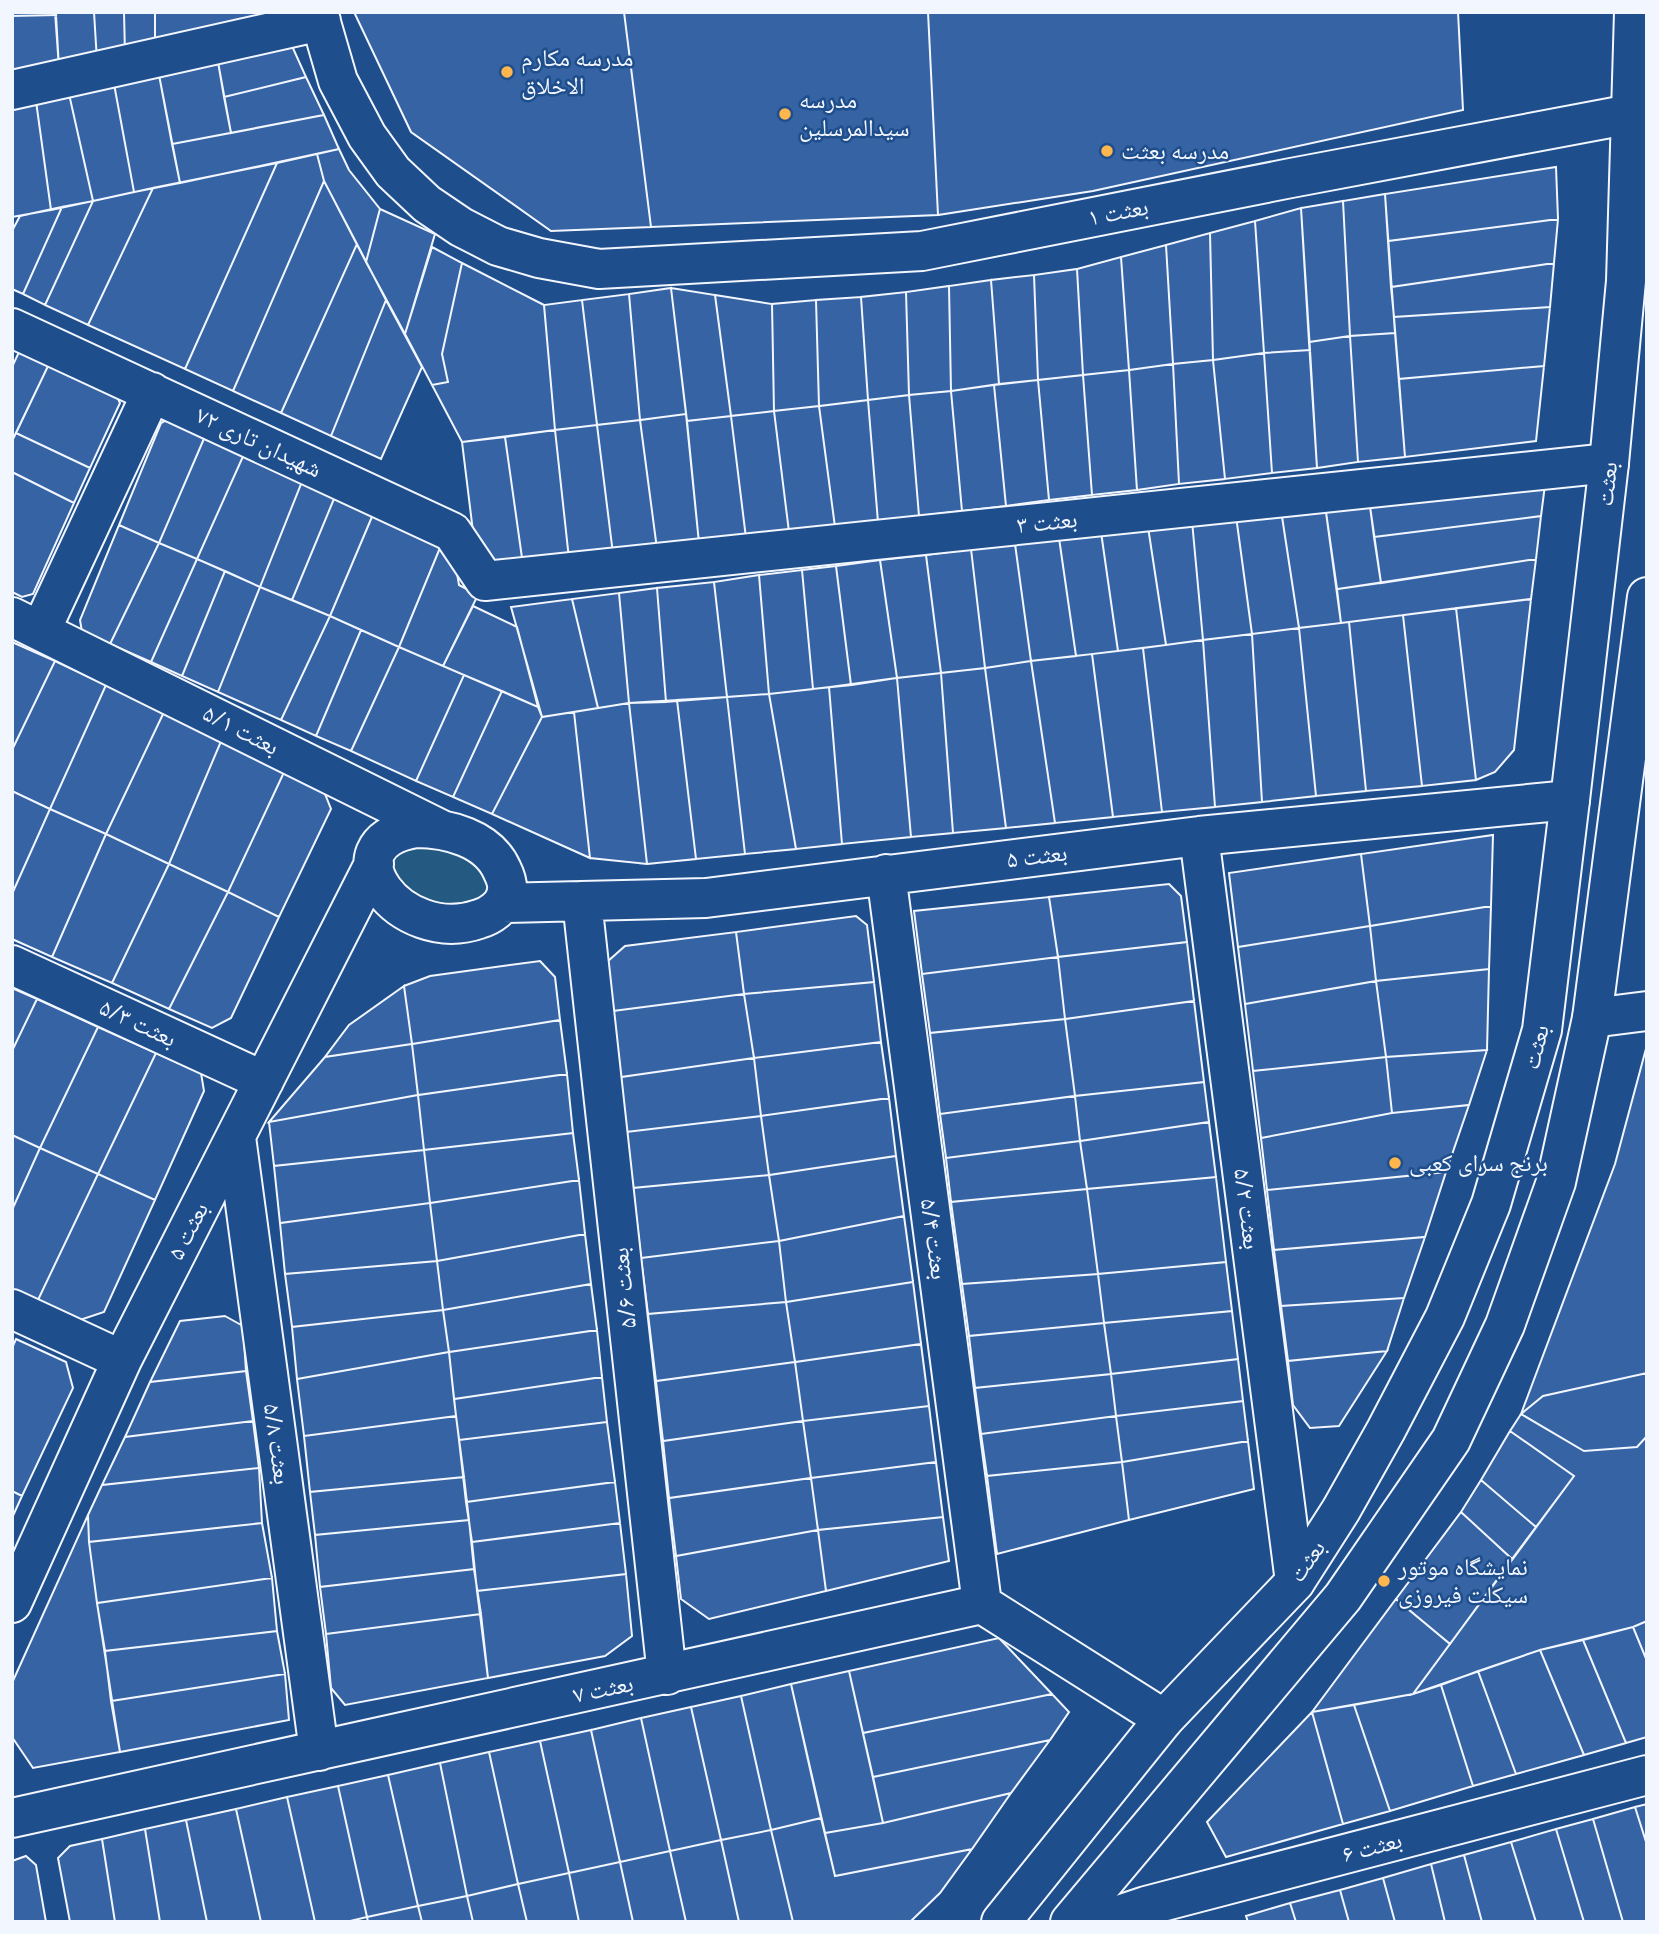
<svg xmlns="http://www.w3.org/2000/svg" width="1659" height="1934" font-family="'Titillium Web','Noto Naskh Arabic',sans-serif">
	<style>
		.green { fill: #245a82; stroke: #a8bbd7; stroke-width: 2 }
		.building { fill: #3563a3; stroke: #f2f6ff; stroke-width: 2 }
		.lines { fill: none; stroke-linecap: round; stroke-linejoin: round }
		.minor-casing { stroke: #f2f6ff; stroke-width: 42 }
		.secondary-casing { stroke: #f2f6ff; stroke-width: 42 }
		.minor { stroke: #1f4e8c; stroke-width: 38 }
		.secondary { stroke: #1f4e8c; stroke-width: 38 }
		.poi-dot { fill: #ffb74d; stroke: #1f4e8c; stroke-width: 2.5 }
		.labels { text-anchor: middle; stroke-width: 5; stroke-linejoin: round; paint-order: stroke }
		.poi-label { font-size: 24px; fill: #f2f6ff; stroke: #1f4e8c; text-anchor: start }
		.street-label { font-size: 24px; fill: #f2f6ff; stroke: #1f4e8c }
	</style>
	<rect width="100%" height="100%" fill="#1f4e8c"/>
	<path class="green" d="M413,835l82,36 -15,40 -73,-7 -25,-48z"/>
	<path class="building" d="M12,12h43l1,3 -44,1z
		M55,12h39l3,49 -38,7z
		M94,12h30l1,42 -28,7z
		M124,12h31v35l-30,7z
		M155,12h130l-130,35z
		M354,12h270l27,215 -100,4 -140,-99z
		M624,12h304l10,203 -287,12z
		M928,12h530l5,98 -370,81 -155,24z
		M56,15l3,53 -47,11v-63z
		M292,46l14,31 -82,20 -6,-35z
		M218,62l13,71 -59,11 -13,-69z
		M159,75l21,108 -46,9 -20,-108z
		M306,77l18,38 -93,18 -7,-36z
		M114,84l20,108 -41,9 -24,-107z
		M69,94l24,107 -42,9 -15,-109z
		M36,101l15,109 -39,7v-111z
		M324,115l15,34 -159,34 -8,-39z
		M339,149l10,21 31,39 -14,53 -42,-81 -7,-27z
		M317,154l7,27 -91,210 -48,-22 92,-206z
		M277,163l-92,206 -97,-44 65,-137z
		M1556,167l2,52 -170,22 -3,-47z
		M324,181l33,63 -76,169 -48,-22z
		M153,188l-65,137 -43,-20 48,-104z
		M1385,194l10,139 -45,3 -7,-135z
		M93,201l-48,104 -22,-11 39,-87z
		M1343,201l7,135 -41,6 -8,-134z
		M62,207l-39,87 -11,-5v-58l8,-15z
		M1301,208l9,142 -46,3 -9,-132z
		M380,209l55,25 -30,100 -39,-72z
		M1558,219l-4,44 -163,24 -3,-46z
		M1255,221l9,132 -51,7 -3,-127z
		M1210,233l3,127 -40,4 -7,-119z
		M357,244l29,56 -55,136 -50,-23z
		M1166,245l7,119 -44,6 -8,-113z
		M432,247l30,16 -20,91 6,28 -16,3 -27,-51z
		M1121,257l8,113 -46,5 -6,-106z
		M462,263l82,42 11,125 -93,12 -30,-57 16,-3 -6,-28z
		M1554,263l-4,44 -156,10 -3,-30z
		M1077,269l6,106 -45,5 -4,-105z
		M1034,275l4,105 -39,4 -8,-104z
		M991,280l8,104 -48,7 -2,-105z
		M949,286l2,105 -42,4 -3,-103z
		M671,288l44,7 16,121 -44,5z
		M671,288l15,126 -46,6 -11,-126z
		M906,292l3,103 -41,5 -7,-103z
		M629,294l11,126 -43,5 -15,-125z
		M715,295l57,9 2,107 -43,5z
		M861,297l7,103 -49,6 -3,-106z
		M386,300l36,67 -41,92 -50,-23z
		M582,300l15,125 -42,5 -11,-125z
		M816,300l3,106 -45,5 -2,-107z
		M1550,307l-6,59 -145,13 -5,-62z
		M1395,333l10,124 -47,5 -8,-126z
		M1350,336l8,126 -41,6 -8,-126z
		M1310,350l7,118 -45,5 -8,-120z
		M19,352l30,12 -37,77v-74z
		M1264,353l8,120 -47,6 -12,-119z
		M1213,360l12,119 -46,5 -6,-120z
		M49,364l66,28 5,11 -30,65 -74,-35z
		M1173,364l6,120 -42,6 -8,-120z
		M1544,366l-8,75 -131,16 -6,-78z
		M1129,370l8,120 -45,5 -9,-120z
		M1083,375l9,120 -43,5 -11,-120z
		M1038,380l11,120 -43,6 -12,-121z
		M994,385l12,121 -44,5 -11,-120z
		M951,391l11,120 -43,5 -10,-121z
		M909,395l10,121 -41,6 -10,-122z
		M868,400l10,122 -43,5 -16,-121z
		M819,406l16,121 -46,5 -15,-121z
		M774,411l15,121 -43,6 -15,-122z
		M686,414l13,129 -42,6 -17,-129z
		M731,416l15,122 -47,5 -12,-122z
		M172,417l34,17 -47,109 -40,-18 42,-102z
		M640,420l17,129 -44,5 -16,-129z
		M597,425l16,129 -44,5 -14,-129z
		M555,430l14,129 -46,6 -18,-128z
		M16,433l74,35 -16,35 -62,-31v-31z
		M206,434l39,18 -48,107 -38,-16z
		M505,437l18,128 -34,4 -13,-13 -14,-114z
		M245,452l58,27 -43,108 -63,-28z
		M12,472l62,31 -41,91 -11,3 -10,-5z
		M1546,477l-5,39 -167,21 -5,-38z
		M303,479l33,15 -44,106 -32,-13z
		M336,494l38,18 -44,104 -38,-16z
		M1369,499l12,84 -44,6 -12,-84z
		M1325,505l16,118 -42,5 -18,-118z
		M1281,510l18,118 -47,6 -16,-118z
		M374,512l68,31 -43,104 -69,-31z
		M1236,516l16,118 -49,6 -11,-119z
		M1541,516l-5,43 -155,24 -7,-46z
		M1192,521l11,119 -37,5 -18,-118z
		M119,525l40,18 -49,101 -28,-12 -2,-12z
		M1148,527l18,118 -48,6 -17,-119z
		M1101,532l17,119 -42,5 -17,-118z
		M1059,538l17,118 -45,5 -16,-117z
		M159,543l38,16 -46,103 -41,-18z
		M442,543l11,6 6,36 19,10 -35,71 -44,-19z
		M1015,544l16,117 -46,7 -14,-119z
		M971,549l14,119 -44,5 -15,-118z
		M926,555l15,118 -44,5 -17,-118z
		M197,559l28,12 -43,105 -31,-14z
		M1536,559l-5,40 -190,24 -4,-34z
		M880,560l17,118 -46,7 -15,-119z
		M836,566l15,119 -38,4 -11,-119z
		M802,570l11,119 -44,5 -10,-119z
		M225,571l35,16 -42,105 -36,-16z
		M759,575l10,119 -42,3 -13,-115z
		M714,582l13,115 -61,5 -9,-114z
		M260,587l70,29 -49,104 -63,-28z
		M657,588l9,114 -37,1 -10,-110z
		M619,593l10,110 -31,5 -26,-109z
		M572,599l26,109 -56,9 -31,-110z
		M1531,599l-17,151 -19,22 -19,8 -20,-172z
		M473,606l44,21 21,80 -95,-41z
		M1456,608l20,172 -54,6 -19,-171z
		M1403,615l19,171 -56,5 -17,-169z
		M330,616l31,14 -45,106 -35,-16z
		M1349,622l17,169 -50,5 -17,-168z
		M1299,628l17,168 -54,6 -10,-168z
		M361,630l38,17 -48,104 -35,-15z
		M1252,634l10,168 -47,5 -12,-167z
		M1203,640l12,167 -53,5 -19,-164z
		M12,642l43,19 -43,89z
		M399,647l65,28 -48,106 -65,-30z
		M1143,648l19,164 -49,5 -21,-163z
		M1092,654l21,163 -58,6 -24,-162z
		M55,661l51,24 -56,124 -38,-18v-41z
		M1031,661l24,162 -49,5 -21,-160z
		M985,668l21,160 -53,5 -12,-160z
		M941,673l12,160 -42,4 -14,-159z
		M464,675l38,16 -49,106 -37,-16z
		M897,678l14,159 -69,7 -13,-157z
		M106,685l58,27 -58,122 -56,-25z
		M829,687l13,157 -46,5 -27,-155z
		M502,691l36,16 4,10 -50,97 -39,-17z
		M769,694l27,155 -51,5 -18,-157z
		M727,697l18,157 -49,5 -19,-159z
		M677,700l19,159 -49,5 -18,-161z
		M629,703l18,161 -57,-6 -16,-146z
		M164,712l58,27 -53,125 -63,-30z
		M574,712l16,146 -98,-44 50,-97z
		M222,739l64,29 -58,124 -59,-28z
		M286,768l35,16 10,25 -52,108 -51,-25z
		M12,791l38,18 -38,85z
		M50,809l56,25 -54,123 -40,-18v-45z
		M106,834l63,30 -57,119 -60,-26z
		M1493,835l-2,71 -121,20 -9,-72z
		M1361,854l9,72 -132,21 -9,-74z
		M169,864l59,28 -59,117 -57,-26z
		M1169,884l12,12 6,46 -129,15 -9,-60z
		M228,892l51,25 -48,101 -19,10 -43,-19z
		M1049,897l9,60 -136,17 -8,-63z
		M1491,906l-2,63 -113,12 -6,-55z
		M856,916l11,9 7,57 -130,12 -8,-62z
		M1370,926l6,55 -131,23 -7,-57z
		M736,932l8,62 -131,17 -6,-49 18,-16z
		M1187,942l7,59 -129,18 -7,-62z
		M1058,957l7,62 -135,14 -8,-59z
		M540,961l15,16 5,43 -148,24 -8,-58 26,-10z
		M1489,969l-2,81 -101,7 -10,-76z
		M1376,981l10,76 -133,14 -8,-67z
		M874,982l7,60 -127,16 -10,-64z
		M404,986l8,58 -87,13 24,-32z
		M12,988l25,11 -25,52z
		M744,994l10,64 -133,19 -8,-66z
		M37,999l61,28 -58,121 -28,-13v-84z
		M1194,1001l10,81 -129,14 -10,-77z
		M1065,1019l10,77 -135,18 -10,-81z
		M560,1020l7,54 -149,21 -6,-51z
		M98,1027l58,26 -58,121 -58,-26z
		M881,1042l8,56 -128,18 -7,-58z
		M412,1044l6,51 -149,27 56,-65z
		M1647,1045v328l-104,23 -22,18 94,-250z
		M1487,1050l-18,55 -77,8 -6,-56z
		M156,1053l45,20 3,18 -49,109 -57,-26z
		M1386,1057l6,56 -131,25 -8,-67z
		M754,1058l7,58 -135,16 -5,-55z
		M567,1074l6,59 -149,17 -6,-55z
		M1204,1082l5,40 -129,19 -5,-45z
		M418,1095l6,55 -150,16 -5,-44z
		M1075,1096l5,45 -134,17 -6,-44z
		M889,1098l7,58 -127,19 -8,-59z
		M1469,1105l-23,67 -179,18 -6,-52 131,-25z
		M761,1116l8,59 -136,13 -7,-56z
		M1209,1122l7,55 -129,12 -7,-48z
		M573,1133l6,47 -149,23 -6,-53z
		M12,1135l28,13 -28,62z
		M1080,1141l7,48 -136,13 -5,-44z
		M40,1148l58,26 -61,128 -25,-11v-81z
		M424,1150l6,53 -150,20 -6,-57z
		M896,1156l8,60 -125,25 -10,-66z
		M1446,1172l-21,65 -151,13 -7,-60z
		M98,1174l57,26 -51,112 -27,9 -40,-19z
		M769,1175l10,66 -138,17 -8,-70z
		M1216,1177l10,85 -128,12 -11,-85z
		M579,1180l6,54 -148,27 -7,-58z
		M1087,1189l11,85 -136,10 -11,-82z
		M430,1203l7,58 -152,13 -5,-51z
		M904,1216l9,66 -127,20 -7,-61z
		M585,1234l6,50 -148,26 -6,-49z
		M1425,1237l-21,61 -123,8 -7,-56z
		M779,1241l7,61 -138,12 -7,-56z
		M437,1261l6,49 -151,17 -7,-53z
		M1226,1262l6,49 -128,12 -6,-49z
		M1098,1274l6,49 -135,13 -7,-52z
		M913,1282l8,62 -126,18 -9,-60z
		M591,1284l6,46 -148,22 -6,-42z
		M1404,1298l-17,53 -99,10 -7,-55z
		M786,1302l9,60 -139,19 -8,-67z
		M443,1310l6,42 -152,27 -5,-52z
		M1232,1311l6,48 -127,15 -7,-51z
		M225,1316l18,10 3,45 -96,11 30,-61z
		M1104,1323l7,51 -136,14 -6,-52z
		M597,1330l5,47 -148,22 -5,-47z
		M16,1339l50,23 7,26 -51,108 -10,-5v-143z
		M921,1344l8,62 -126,15 -8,-59z
		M1387,1351l-48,75 -29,2 -17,-23 -5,-44z
		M449,1352l7,64 -152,20 -7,-57z
		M1238,1359l5,42 -127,15 -5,-42z
		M795,1362l8,59 -140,20 -7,-60z
		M246,1371l7,50 -128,16 25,-55z
		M1647,1373v63l-10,11 -53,4 -63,-37 22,-18z
		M1111,1374l5,42 -135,18 -6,-46z
		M602,1377l5,45 -148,18 -5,-41z
		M1243,1401l5,40 -126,21 -6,-46z
		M929,1406l7,56 -125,16 -8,-57z
		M1521,1414l63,37 53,-4 10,-11v185l-14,6 -93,23 -127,44 161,-218 -64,-45z
		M456,1416l8,61 -154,15 -6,-56z
		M1116,1416l6,46 -135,14 -6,-42z
		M253,1421l6,47 -157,17 23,-48z
		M803,1421l8,57 -142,20 -6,-57z
		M607,1422l8,60 -149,20 -7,-62z
		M1510,1431l64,45 -38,51 -55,-47z
		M1248,1441l6,48 -125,31 -7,-58z
		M936,1462l7,55 -125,13 -7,-52z
		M1122,1462l7,58 -132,34 -10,-78z
		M259,1468l3,55 -173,19 -1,-27 14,-30z
		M464,1477l5,43 -154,15 -5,-43z
		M811,1478l7,52 -142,26 -7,-58z
		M1481,1480l55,47 -24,32 -51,-47z
		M615,1482l5,41 -148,19 -6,-40z
		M12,1491l10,5 -10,22z
		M1461,1512l51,47 -62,85 -54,-45z
		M88,1515l1,27 8,61 23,149 -87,16 -21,-31v-54z
		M943,1517l6,44 -123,30 -8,-61z
		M469,1520l5,49 -154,18 -5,-52z
		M262,1523l10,55 -175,25 -8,-61z
		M620,1523l6,51 -149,17 -5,-49z
		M818,1530l8,61 -117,28 -28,-20 -5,-43z
		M474,1569l7,45 -155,20 -6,-47z
		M626,1574l6,62 -27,20 -117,22 -11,-87z
		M272,1578l5,53 -172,20 -8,-48z
		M1396,1599l54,45 -37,50 -101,18z
		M481,1614l7,64 -143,27 -14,-17 -5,-54z
		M1647,1621v40l-14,-34z
		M1633,1627l14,34v76l-21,6 -43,-103z
		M277,1631l8,43 -174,27 -6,-50z
		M999,1638l53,56 -189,39 -14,-62z
		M1583,1640l43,103 -42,12 -44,-105z
		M1540,1650l44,105 -68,19 -38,-103z
		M849,1671l34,152 -58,10 -34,-149z
		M1478,1671l38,103 -43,12 -32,-101z
		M285,1674l4,46 -169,32 -9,-51z
		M791,1684l30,134 -50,12 -30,-134z
		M1441,1685l32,101 -83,25 -36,-106 59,-11z
		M1052,1694l17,18 -19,28 -177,37 -10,-44z
		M741,1696l30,134 -50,10 -30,-133z
		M1354,1705l36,106 -47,13 -31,-112z
		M691,1707l30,133 -51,11 -29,-133z
		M1312,1712l31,112 -117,33 -19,-35z
		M641,1718l29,133 -50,11 -29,-132z
		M591,1730l29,132 -51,11 -29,-132z
		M1050,1740l-39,53 -128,30 -10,-46z
		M540,1741l29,132 -51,11 -29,-132z
		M489,1752l29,132 -51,12 -27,-133z
		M440,1763l27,133 -49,10 -30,-131z
		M388,1775l30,131 -51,11 -29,-131z
		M338,1786l29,131 -21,5h-31l-28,-125z
		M1011,1793l-39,56 -137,27 -10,-43 58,-10z
		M287,1797l28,125h-54l-25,-113z
		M1647,1804v41l-12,-38z
		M1635,1807l12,38v77h-24l-30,-103z
		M236,1809l25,113h-54l-21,-102z
		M821,1818l14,58 137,-27 -32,44 -30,29h-117l-22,-92z
		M1593,1819l30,103h-39l-28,-93z
		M186,1820l21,102h-47l-15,-93z
		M145,1829l15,93h-45l-13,-83z
		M1556,1829l28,93h-48l-25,-80z
		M771,1830l22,92h-54l-18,-82z
		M102,1839l13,83h-45l-12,-64 12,-12z
		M721,1840l18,82h-53l-16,-71z
		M1511,1842l25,80h-54l-18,-67z
		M670,1851l16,71h-53l-13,-60z
		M1464,1855l18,67h-37l-14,-58z
		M26,1856l10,9 10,57h-34v-61z
		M620,1862l13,60h-54l-10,-49z
		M1431,1864l14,58h-50l-12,-44z
		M569,1873l10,49h-52l-9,-38z
		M1383,1878l12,44h-46l-9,-32z
		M518,1884l9,38h-54l-6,-26z
		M1340,1890l9,32h-53l-6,-19z
		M467,1896l6,26h-51l-4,-16z
		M1290,1903l6,19h-48l-2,-6z
		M418,1906l4,16h-54l-1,-5z"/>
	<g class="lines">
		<defs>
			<path id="minor" d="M318,12l20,69 29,55 26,36 34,32 34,23 37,19 41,12 60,11 323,-18 369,-73 340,-64
				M12,90l309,-69
				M12,328l440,204 33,49 1124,-118
				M12,617l430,213
				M41,630l111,-238
				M416,828c31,0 72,10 86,42 4,8 7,16 4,25 -3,12 -16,21 -27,24 -79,28 -156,-76 -63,-91z
				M1199,836l96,746
				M886,874l96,730
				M582,901l85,774
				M503,903l203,-5 493,-62 371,-36
				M12,965l252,116
				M1592,1018l55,-7
				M236,1137l83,614
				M12,1309l110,51
				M12,1603l110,-243 252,-496
				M12,1818l970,-214 182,115
				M1098,1922l48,-16 501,-131"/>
			<path id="secondary" d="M1001,1922l163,-203 131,-137 46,-72 45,-80 59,-113 46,-113 51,-174 28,-230 39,-337 17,-182 8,-269
				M1070,1922l273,-325 108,-157 54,-115 51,-143 36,-164 55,-421"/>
		</defs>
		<use href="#minor" class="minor-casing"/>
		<use href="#secondary" class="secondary-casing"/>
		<use href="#minor" class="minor"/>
		<use href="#secondary" class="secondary"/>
	</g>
	<g class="poi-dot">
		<circle cx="507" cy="72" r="7"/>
		<circle cx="785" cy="114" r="7"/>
		<circle cx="1107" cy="151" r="7"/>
		<circle cx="1395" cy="1163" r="7"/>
		<circle cx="1384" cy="1581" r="7"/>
	</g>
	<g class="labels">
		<g class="poi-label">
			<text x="521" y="66">مدرسه مکارم<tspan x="521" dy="28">الاخلاق</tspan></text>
			<text x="799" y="108">مدرسه<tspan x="799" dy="28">سیدالمرسلین</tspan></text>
			<text x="1121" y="159">مدرسه بعثت</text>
			<text x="1409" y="1171">برنج سرای کعبی</text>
			<text x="1398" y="1575">نمایشگاه موتور<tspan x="1398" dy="28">سیکلت فیروزی</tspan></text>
		</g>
		<g class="street-label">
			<text transform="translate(1118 212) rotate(-11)" y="8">بعثت ۱</text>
			<text transform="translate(259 442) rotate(25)" y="8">شهیدان تاری ۷۲</text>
			<text transform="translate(1607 484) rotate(-84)" y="8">بعثت</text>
			<text transform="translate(1047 522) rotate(-6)" y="8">بعثت ۳</text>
			<text transform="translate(241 730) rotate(27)" y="8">بعثت ۵/۱</text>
			<text transform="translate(1037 856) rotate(-7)" y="8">بعثت ۵</text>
			<text transform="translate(138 1023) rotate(25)" y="8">بعثت ۵/۳</text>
			<text transform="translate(1536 1047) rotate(-76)" y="8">بعثت</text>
			<text transform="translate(1247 1209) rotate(83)" y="8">بعثت ۵/۲</text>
			<text transform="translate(188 1231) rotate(-63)" y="8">بعثت ۵</text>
			<text transform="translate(934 1239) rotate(82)" y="8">بعثت ۵/۴</text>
			<text transform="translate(624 1288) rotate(-96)" y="8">بعثت ۵/۶</text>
			<text transform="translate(277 1444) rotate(82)" y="8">بعثت ۵/۸</text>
			<text transform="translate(1307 1561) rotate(-55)" y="8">بعثت</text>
			<text transform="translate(603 1689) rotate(-12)" y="8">بعثت ۷</text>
			<text transform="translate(1372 1847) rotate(-15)" y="8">بعثت ۶</text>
		</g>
	</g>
	<rect width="1659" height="1934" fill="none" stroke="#f2f6ff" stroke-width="28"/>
</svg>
